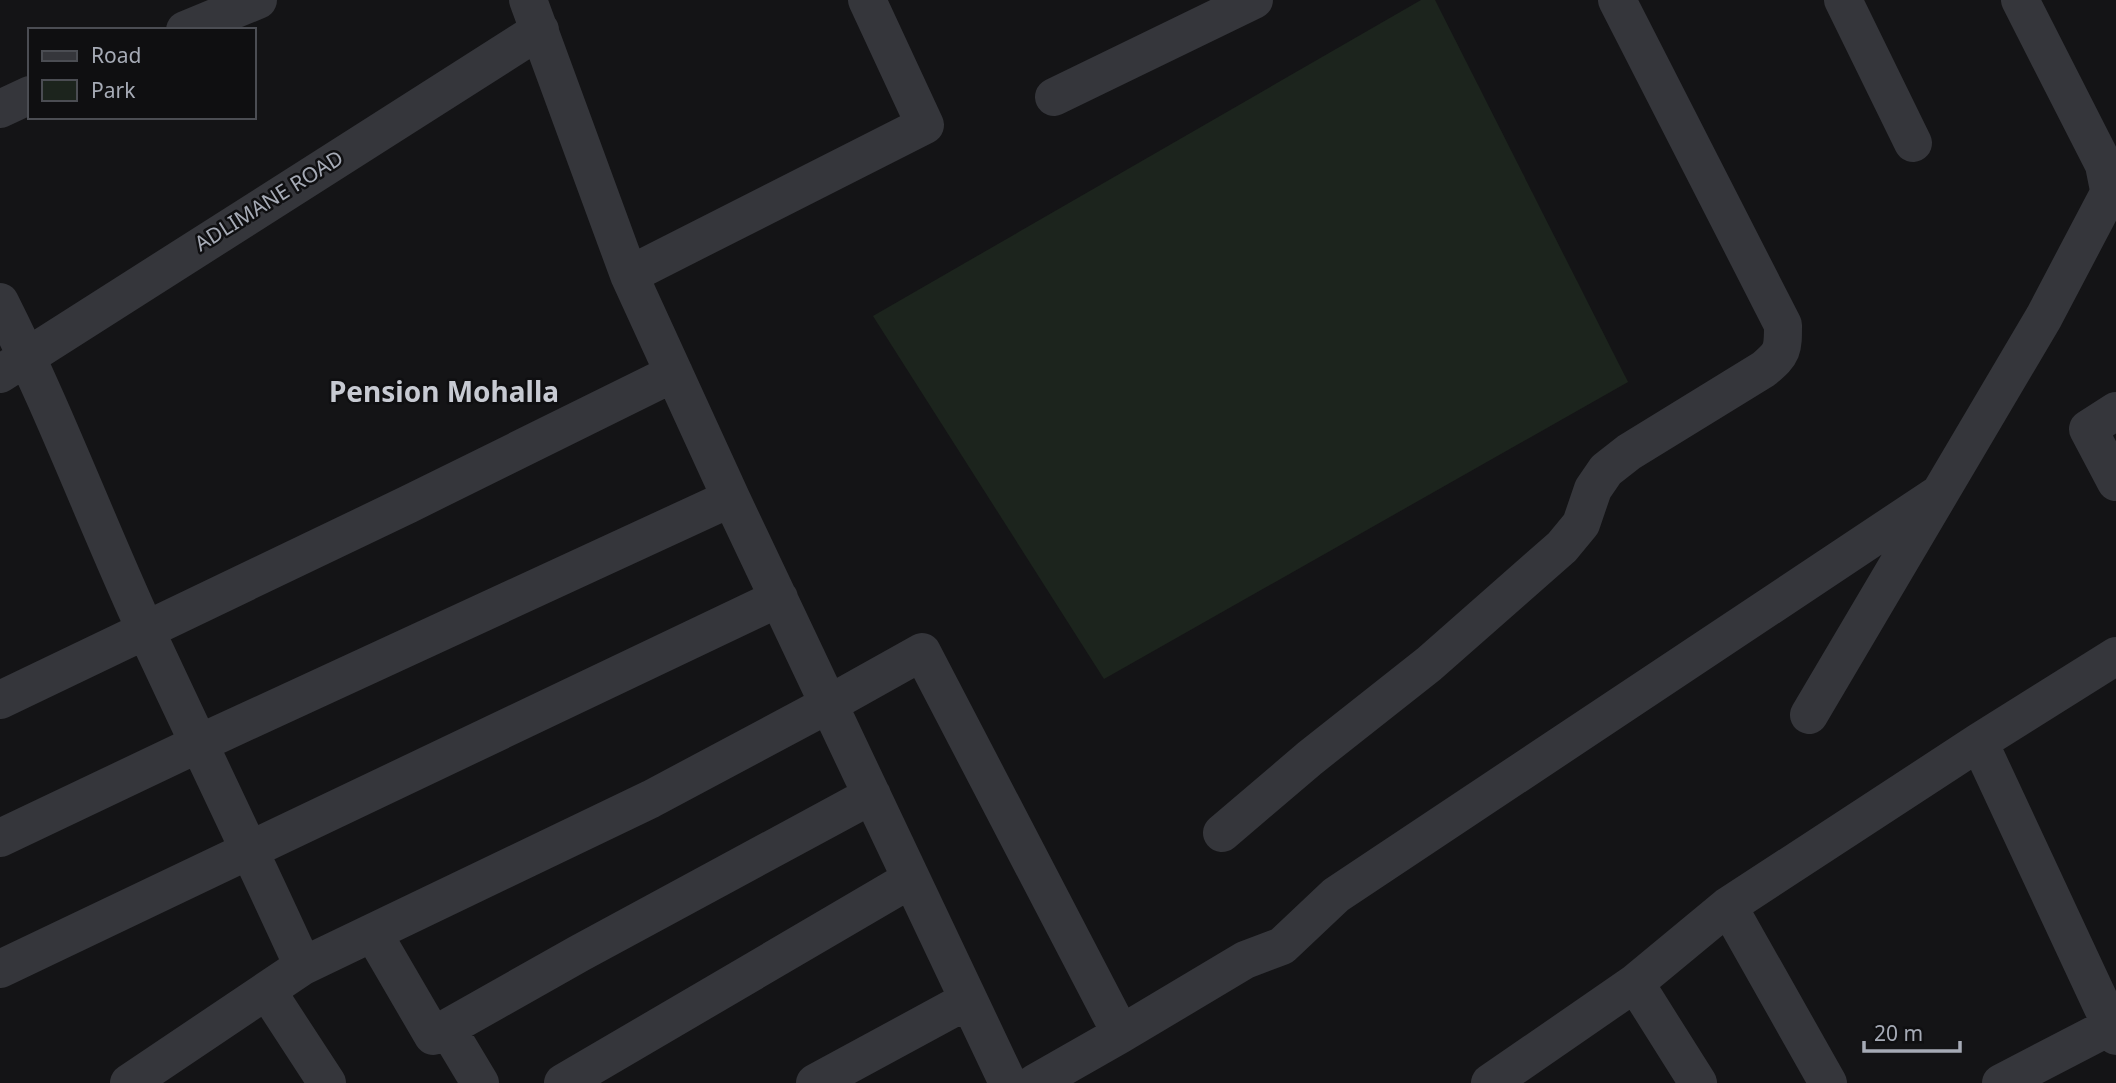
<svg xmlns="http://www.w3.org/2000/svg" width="2116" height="1083" font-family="'Noto Sans',sans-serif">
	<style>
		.green { fill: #1c241d }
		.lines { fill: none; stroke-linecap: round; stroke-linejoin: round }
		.minor { stroke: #35363b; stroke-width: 38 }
		.labels { text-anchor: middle; stroke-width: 5; stroke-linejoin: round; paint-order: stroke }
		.street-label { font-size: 21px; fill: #a6abb6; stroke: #0f0f11 }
		.district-label { font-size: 28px; font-weight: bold; fill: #c7cad2; stroke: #0f0f11 }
	</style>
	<rect width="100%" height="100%" fill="#141416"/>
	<path class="green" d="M1421,0h14l193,382 -524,297 -231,-363z"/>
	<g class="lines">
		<path class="minor" d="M528,0l101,275 102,223 277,585
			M1843,0l70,143
			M185,30l73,-30
			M1054,97l200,-97
			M0,109l30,-14
			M629,275l296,-150 -58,-125
			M0,302c54,107 96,220 146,329 52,112 106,223 157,335
			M0,374l540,-344
			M2116,411l-28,18 28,53
			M0,700l409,-196 265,-131
			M1809,715l235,-398 63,-120 2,-7 -5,-25 -84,-165
			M1979,742l137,294
			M1222,833l88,-75 119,-94 133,-117 19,-23 12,-35 13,-19 23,-18 135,-83c19,-16 19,-19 19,-44l-166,-325
			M0,838l200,-95 531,-245
			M1728,906l100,177
			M373,933l60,103 147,-83 292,-158
			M0,969l779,-371
			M1635,983l63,100
			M267,991l60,92
			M447,1028l33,55
			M129,1083l174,-117 348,-167 178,-95 93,-52 199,382 124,-74 37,-14 54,-51 604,-402
			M563,1083l348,-204
			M815,1083l153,-83
			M1035,1083l86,-49
			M1490,1083l145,-100 93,-77 251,-164 137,-86
			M2001,1083l110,-57"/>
	</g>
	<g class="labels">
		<g class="street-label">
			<text transform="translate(269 201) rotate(-32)" y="7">ADLIMANE ROAD</text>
		</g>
		<g class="district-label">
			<text x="444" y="402">Pension Mohalla</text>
		</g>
	</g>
	<rect x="28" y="28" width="228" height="91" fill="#0f0f11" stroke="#4b4d53" stroke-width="2"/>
	<rect x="42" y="51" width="35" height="10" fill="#35363b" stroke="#4b4d53" stroke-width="2"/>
	<text x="91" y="63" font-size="21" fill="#a6abb6">Road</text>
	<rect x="42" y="80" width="35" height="21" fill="#1c241d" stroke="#4b4d53" stroke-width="2"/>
	<text x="91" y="98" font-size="21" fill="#a6abb6">Park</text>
	<path d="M1864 1041v10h96v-10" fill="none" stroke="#a6abb6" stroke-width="3.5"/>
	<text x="1874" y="1041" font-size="21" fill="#a6abb6" stroke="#0f0f11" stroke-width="5" paint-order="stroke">20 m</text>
</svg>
